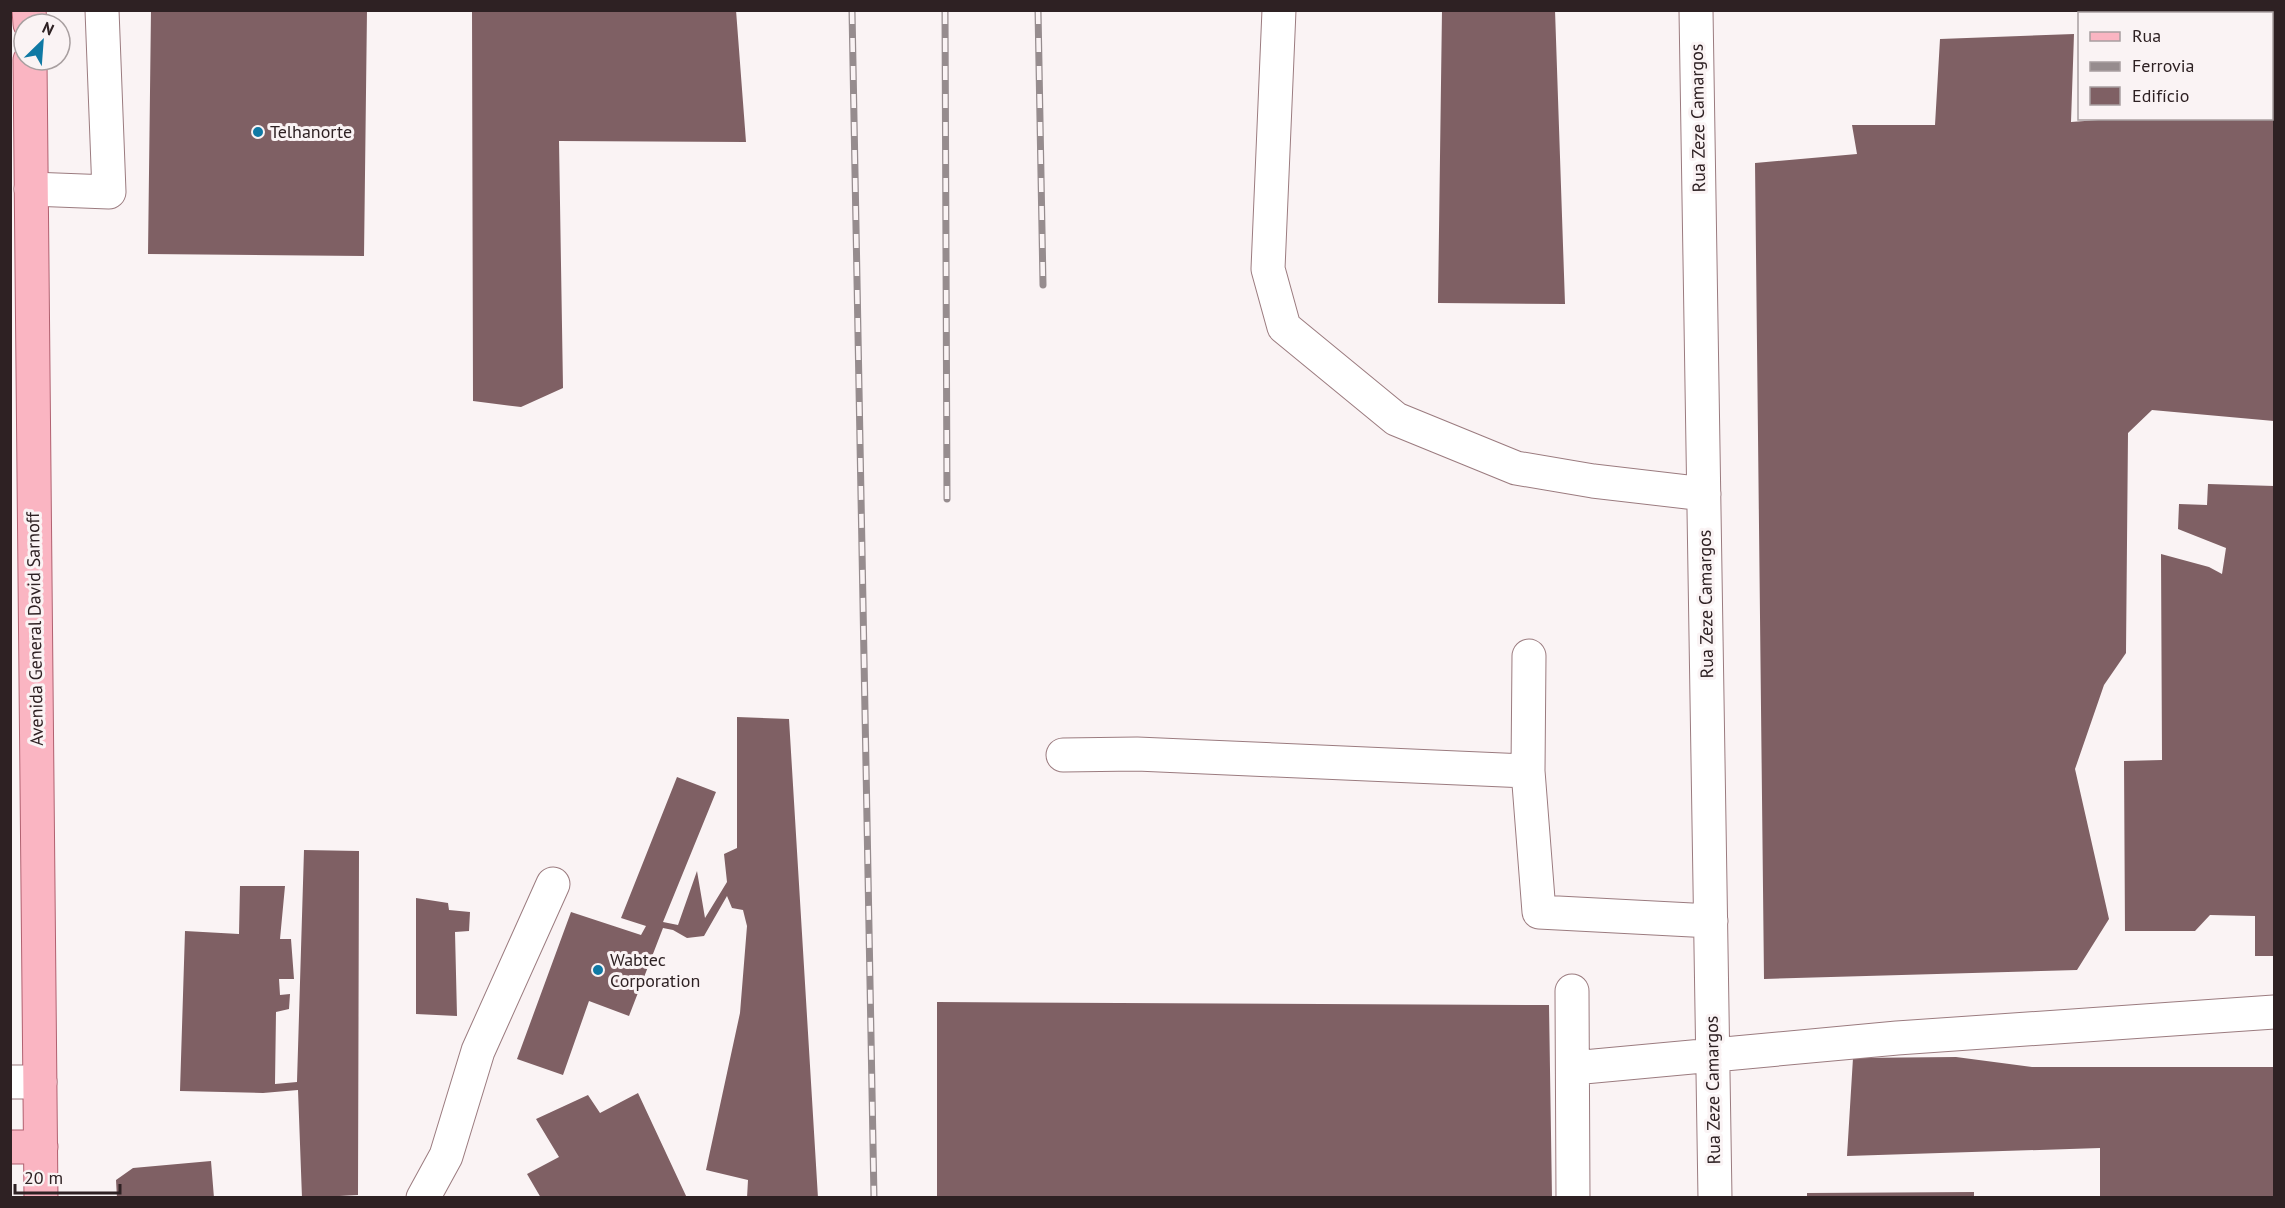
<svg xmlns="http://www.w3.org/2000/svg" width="2285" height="1208" font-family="'PT Sans',sans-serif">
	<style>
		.building { fill: #7f6064 }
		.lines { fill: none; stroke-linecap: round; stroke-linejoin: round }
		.minor-casing { stroke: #9b7b7f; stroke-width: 35 }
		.major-casing { stroke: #b16170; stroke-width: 35 }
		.minor { stroke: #fff; stroke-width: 33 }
		.major { stroke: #fab5c2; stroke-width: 33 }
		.rail-casing { stroke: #968c8e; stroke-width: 7 }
		.rail { stroke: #faf3f4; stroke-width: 4.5; stroke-dasharray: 14; stroke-linecap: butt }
		.poi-dot { fill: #0f79a4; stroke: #faf3f4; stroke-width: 2 }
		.labels { text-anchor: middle; stroke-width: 6; stroke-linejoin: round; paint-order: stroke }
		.street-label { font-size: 18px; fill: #2e2123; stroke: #faf3f4 }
		.poi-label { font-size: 18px; fill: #2e2123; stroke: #faf3f4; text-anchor: start }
	</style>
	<rect width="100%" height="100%" fill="#faf3f4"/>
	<path class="building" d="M151,10h216l-3,246 -216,-2z
		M472,10h264l10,132 -187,-1 4,247 -42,19 -48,-6z
		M1442,10h113l10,294 -127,-1z
		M2074,34l-3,88 55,-4h146v-22h2v325l-122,-11 -24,23 -2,220 -22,32 -29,84 34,150 -32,51 -313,9 -9,-816 102,-9 -5,-29h83l5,-86z
		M2208,484l66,2v470h-19v-40l-45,-1 -15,16h-70l-1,-170 38,-1 -1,-206 48,13 13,7 4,-26 -48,-19 1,-25 28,1z
		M737,717l52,2 29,479h-71l1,-18 -42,-10 34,-157 7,-87 -4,-16 -11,-2 -5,-12 -23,40 -17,2 -14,-8 -10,-2 -34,88 -40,-15 -26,74 -46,-16 54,-147 70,23 5,-9 -25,-8 56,-141 39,15 -53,130 15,3 19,-54 8,47 22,-36 -3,-28 13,-6z
		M304,850l55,1 -1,344 -56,3 -4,-108 -35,3 -83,-2 5,-160 54,3 1,-48h45l-5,53h11l3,40h-15l1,16 10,-1 -1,15 -13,3 -1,72 22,-2z
		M416,898l32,5 1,7 21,2 -1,19 -14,1 2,84 -41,-2z
		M937,1002l612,3 3,193h-615z
		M1956,1057l76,10h242v131h-174v-50l-253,8 6,-98z
		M638,1093l49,105h-146l-14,-24 32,-17 -23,-38 52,-24 12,18z
		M211,1161l3,37h-97l-1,-18 17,-12z
		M1974,1192v6h-167v-5z"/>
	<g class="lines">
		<defs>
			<path id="minor" d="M1279,10l-11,259 16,58 112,92 120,49 77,13 111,13
				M1696,10l19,1188
				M31,189l78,3 -7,-182
				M1063,755l74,-1 391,17 11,141 172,9
				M1528,771l1,-115
				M1572,991l1,207
				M1573,1068l324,-30 377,-26
				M10,1082h30
				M423,1198l23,-42 32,-105 75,-167"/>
			<path id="major" d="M29,10l1,14
				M30,60l11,1138
				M10,1147h31"/>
		</defs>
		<use href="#minor" class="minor-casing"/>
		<use href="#major" class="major-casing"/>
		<use href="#minor" class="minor"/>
		<use href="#major" class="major"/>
		<defs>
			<path id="rail" d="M852,10l22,1188
				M945,10l2,489
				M1038,10l5,275"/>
		</defs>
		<use href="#rail" class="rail-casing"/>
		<use href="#rail" class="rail"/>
	</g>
	<g class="poi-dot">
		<circle cx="258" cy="132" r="6"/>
		<circle cx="598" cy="970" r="6"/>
	</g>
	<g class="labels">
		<g class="street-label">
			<text transform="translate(1698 118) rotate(-91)" y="6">Rua Zeze Camargos</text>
			<text transform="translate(1706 604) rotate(-91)" y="6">Rua Zeze Camargos</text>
			<text transform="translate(35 629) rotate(-91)" y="6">Avenida General David Sarnoff</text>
			<text transform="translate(1713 1090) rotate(-91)" y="6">Rua Zeze Camargos</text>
		</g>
		<g class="poi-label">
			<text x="270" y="138">Telhanorte</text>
			<text x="610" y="966">Wabtec<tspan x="610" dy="21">Corporation</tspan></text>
		</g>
	</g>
	<rect width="2285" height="1208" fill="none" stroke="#2e2123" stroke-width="24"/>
	<rect x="2078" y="12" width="195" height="108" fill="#faf3f4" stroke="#a89fa0" stroke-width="1.5"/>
	<rect x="2090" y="32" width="30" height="9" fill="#fab5c2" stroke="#a89fa0" stroke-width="1.5"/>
	<text x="2132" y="42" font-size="18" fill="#2e2123">Rua</text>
	<rect x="2090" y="62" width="30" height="9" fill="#968c8e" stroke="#a89fa0" stroke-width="1.5"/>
	<text x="2132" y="72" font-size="18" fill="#2e2123">Ferrovia</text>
	<rect x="2090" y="87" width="30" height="18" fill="#7f6064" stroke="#a89fa0" stroke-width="1.5"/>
	<text x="2132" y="102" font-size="18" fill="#2e2123">Edifício</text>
	<g transform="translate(42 42) rotate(25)"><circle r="28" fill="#faf3f4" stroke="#a89fa0" stroke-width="1.5"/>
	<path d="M0-4.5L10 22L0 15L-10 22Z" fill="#0f79a4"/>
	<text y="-9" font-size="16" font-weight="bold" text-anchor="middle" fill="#2e2123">N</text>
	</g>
	<path d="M15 1184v9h105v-9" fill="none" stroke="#2e2123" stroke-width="3"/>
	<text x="24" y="1184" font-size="18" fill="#2e2123" stroke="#faf3f4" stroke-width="4.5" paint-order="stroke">20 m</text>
</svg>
